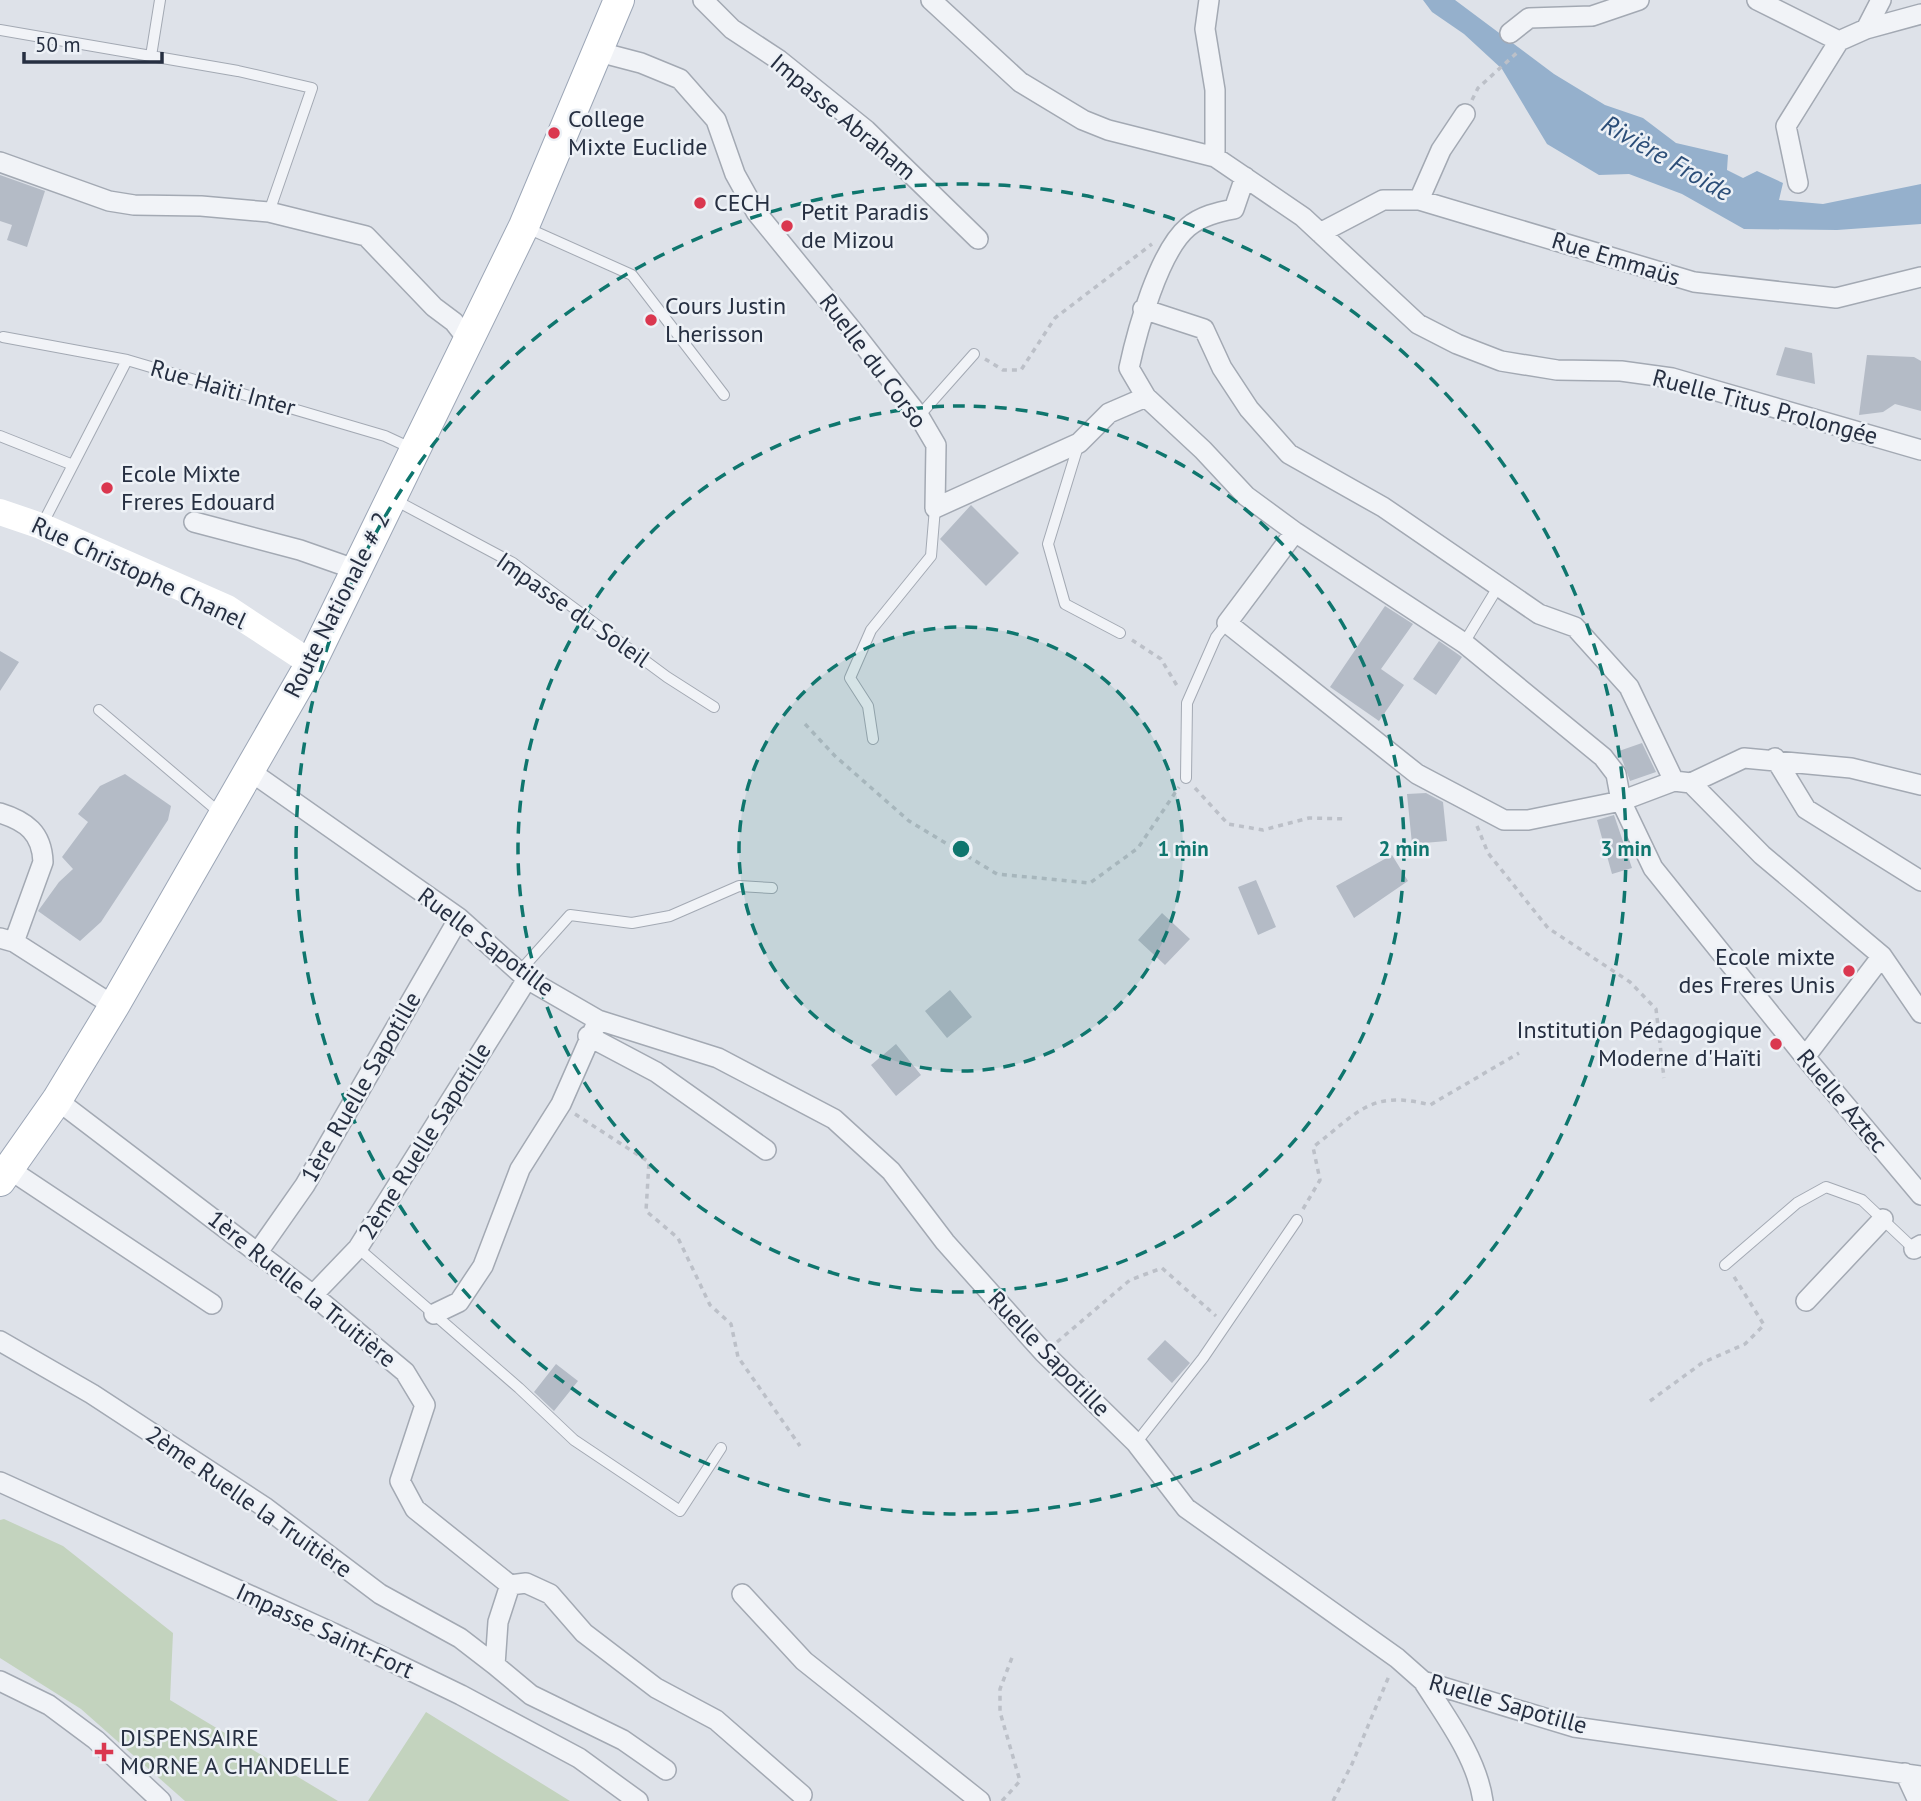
<svg xmlns="http://www.w3.org/2000/svg" width="1921" height="1801" font-family="'PT Sans',sans-serif">
	<style>
		.green { fill: #c3d3be }
		.water { fill: #95b0cc }
		.building { fill: #b4bbc6 }
		.lines { fill: none; stroke-linecap: round; stroke-linejoin: round }
		.lane-casing { stroke: #a3a9b3; stroke-width: 12 }
		.street-casing { stroke: #a3a9b3; stroke-width: 22 }
		.primary-casing { stroke: #9ca6b6; stroke-width: 32 }
		.path { stroke: #bcc0c8; stroke-width: 3.5; stroke-dasharray: 5 5; stroke-linecap: butt }
		.lane { stroke: #f1f3f7; stroke-width: 10 }
		.street { stroke: #f1f3f7; stroke-width: 19 }
		.secondary { stroke: #fff; stroke-width: 26 }
		.primary { stroke: #fff; stroke-width: 30 }
		.ring { fill: none; stroke: #0f766e; stroke-width: 3.5; stroke-dasharray: 12 9 }
		.poi-dot { fill: #da374f; stroke: #edf1f6; stroke-width: 2.5 }
		.labels { text-anchor: middle; stroke-width: 5; stroke-linejoin: round; paint-order: stroke }
		.street-label { font-size: 24px; fill: #262f41; stroke: #edf1f6 }
		.poi-label { font-size: 24px; fill: #262f41; stroke: #edf1f6; text-anchor: start }
		.water-label { font-size: 26px; font-style: italic; fill: #2c4e78; stroke: #edf1f6 }
		.centre { fill: #0f766e; stroke: #edf1f6; stroke-width: 3.5 }
		.ring-label { font-size: 21px; text-anchor: middle; font-weight: bold; fill: #0f766e; stroke: #edf1f6; stroke-width: 5; stroke-linejoin: round; paint-order: stroke }
	</style>
	<rect width="100%" height="100%" fill="#dee2e9"/>
	<path class="green" d="M4,1519l59,27 110,87 -3,67 168,101h-153l-104,-92 -81,-51v-138z
		M426,1712l144,89h-202z"/>
	<path class="water" d="M1423,0h32l99,74 51,31 38,13 33,25 52,12 -1,15 16,8 14,-7 26,12 -4,17 44,4 98,-20v40l-84,6 -93,-1 -62,-35 -53,-20 -30,1 -52,-31 -45,-75 -38,-35 -32,-22z"/>
	<path class="building" d="M0,175l45,16 -18,56 -20,-7 5,-15 -12,-4z
		M1785,347l27,6 3,31 -39,-9z
		M1867,355l47,2 7,4v50l-26,-7 -12,8 -24,3z
		M971,505l48,48 -33,33 -46,-47z
		M1385,606l28,18 -32,45 23,16 -25,36 -49,-34z
		M1439,641l23,16 -26,38 -23,-16z
		M0,651l19,11 -19,29z
		M1642,743l14,29 -26,9 -11,-30z
		M125,774l46,32 -3,14 -67,102 -21,19 -42,-30 21,-29 14,-13 -11,-12 26,-35 -10,-8 22,-28z
		M1426,793l17,9 4,39 -35,3 -5,-50z
		M1614,815l18,53 -20,6 -15,-54z
		M1392,855l16,26 -54,37 -18,-32z
		M1256,880l20,47 -18,8 -20,-48z
		M1162,913l28,26 -25,26 -27,-25z
		M950,990l22,27 -25,21 -22,-27z
		M896,1044l25,31 -25,21 -25,-31z
		M1165,1340l25,23 -18,20 -25,-24z
		M556,1364l22,17 -24,30 -20,-19z"/>
	<g class="lines">
		<defs>
			<path id="lane" d="M160,0l-9,56 87,15 74,17 -43,124
				M0,30l151,26
				M527,228l105,47 92,120
				M3,337l124,23
				M919,416l55,-62
				M0,436l73,29
				M1079,443l-31,101 17,60 55,29
				M393,499l120,64 154,114 47,30
				M42,525l85,-165 258,76 28,13
				M1464,643l34,-56
				M99,710l121,103
				M873,739l-5,-33 -18,-28 21,-48 60,-74 4,-48
				M1186,778l1,-75 29,-66 11,-14
				M519,972l51,-57 62,8 38,-7 69,-30 33,2
				M358,1248l161,140 55,52 106,71 41,-63
				M1725,1265l72,-62 29,-16 36,13 52,49
				M1136,1443l67,-85 94,-138"/>
			<path id="street" d="M703,0l29,29 47,31 87,70 112,109
				M931,0l89,82 63,38 25,10 107,27 88,60 115,107 39,20 44,17 56,9 64,1 51,7 249,72
				M1209,0l-4,29 10,61v67
				M1757,0l82,41 27,-12 55,-15
				M1866,29l15,-29
				M1510,33l19,-15 63,-2 47,-16
				M599,52l42,11 39,16 36,41 19,54 21,38 96,118 67,86 17,29 -1,63 144,-65 30,-30 37,-16 -17,-29c8,-37 30,-117 59,-141 13,-11 30,-15 46,-18l11,-32
				M0,162l109,39 25,4 67,1 68,6 97,24 68,71 20,15 14,18
				M1798,183l-12,-57 53,-85
				M1419,200l22,-50 24,-36
				M1320,233l63,-33h36l275,82 142,16 85,-21
				M1143,309l61,20 18,39 27,41 40,45 94,53 156,107 36,13 54,60 45,94
				M1146,397l57,53 43,46 49,36 169,111 139,114 13,17 5,27 -93,19h-24l-87,-46 -190,-151 68,-91
				M194,522l106,28 57,20
				M1775,758l31,51 115,72
				M247,769l212,149 68,61 71,41 120,38 116,61 57,52 54,71 99,111 92,90 50,65 211,150 26,23 151,46 347,49
				M1691,783l71,72 120,101 39,57
				M1921,785l-70,-17 -107,-10 -53,25 -17,-2 -53,20 32,67 152,189 116,138
				M0,813c26,8 42,20 43,49l-29,80
				M0,938l14,4 100,64
				M588,1036l68,36 110,78
				M1805,1057l77,-101
				M57,1100l256,195 92,77 20,33 -25,76 15,28 95,76 16,-2 24,11 34,39 72,55 60,32 86,75
				M9,1169l203,135
				M1914,1249l7,-4
				M258,1252l47,-67 154,-267
				M313,1295l45,-47 169,-269
				M1806,1301l77,-82
				M434,1314l25,-12 24,-36 37,-97 41,-65 37,-84
				M0,1341l92,53 174,114 114,86 80,44 35,27
				M0,1482l333,151 128,62 118,63 59,43
				M510,1585l-12,37 -3,43 36,30 92,45 43,30
				M742,1594l62,67 176,140
				M0,1681l49,24 47,35 65,61
				M1423,1681c23,36 54,77 60,120
				M1905,1773l13,28"/>
			<path id="primary" d="M0,1181l57,-81 57,-94 197,-343 213,-437 95,-226"/>
		</defs>
		<use href="#lane" class="lane-casing"/>
		<use href="#street" class="street-casing"/>
		<use href="#primary" class="primary-casing"/>
		<path class="path" d="M1472,100l6,-12 42,-38
			M985,359l18,11h18l34,-52 97,-74
			M1132,640l29,19 18,30
			M805,724l30,32 74,65 88,53 93,9 48,-35 41,-61
			M1195,788l33,36 35,6 46,-12 38,1
			M1477,826l11,27 60,75 82,54 26,27 8,69
			M575,1114l74,48 -3,49 32,27 32,67 21,19 7,33 62,89
			M1303,1209l17,-29 -7,-33c45,-34 57,-58 117,-42l89,-52
			M1057,1342l73,-62 32,-12 54,48
			M1650,1401l52,-38 43,-19 19,-19 -31,-50
			M1002,1801l18,-20 -20,-69v-23l13,-34
			M1333,1801l19,-37 37,-88"/>
		<use href="#lane" class="lane"/>
		<use href="#street" class="street"/>
		<path class="secondary" d="M0,512l41,14 186,82 84,55"/>
		<use href="#primary" class="primary"/>
	</g>
	<circle cx="961" cy="849" r="222" fill="#0f766e" fill-opacity=".12"/>
	<g class="ring">
		<circle cx="961" cy="849" r="222"/>
		<circle cx="961" cy="849" r="443"/>
		<circle cx="961" cy="849" r="665"/>
	</g>
	<g class="poi-dot">
		<circle cx="554" cy="133" r="7"/>
		<circle cx="700" cy="203" r="7"/>
		<circle cx="787" cy="226" r="7"/>
		<circle cx="651" cy="320" r="7"/>
		<circle cx="107" cy="488" r="7"/>
		<circle cx="1849" cy="971" r="7"/>
		<circle cx="1776" cy="1044" r="7"/>
		<path d="M100.5 1741.5h7v7h7v7h-7v7h-7v-7h-7v-7h7z"/>
	</g>
	<g class="labels">
		<g class="street-label">
			<text transform="translate(843 117) rotate(40)" y="8">Impasse Abraham</text>
			<text transform="translate(1616 259) rotate(17)" y="8">Rue Emmaüs</text>
			<text transform="translate(873 361) rotate(53)" y="8">Ruelle du Corso</text>
			<text transform="translate(223 388) rotate(16)" y="8">Rue Haïti Inter</text>
			<text transform="translate(1765 407) rotate(15)" y="8">Ruelle Titus Prolongée</text>
			<text transform="translate(139 573) rotate(25)" y="8">Rue Christophe Chanel</text>
			<text transform="translate(337 605) rotate(-63)" y="8">Route Nationale # 2</text>
			<text transform="translate(573 610) rotate(35)" y="8">Impasse du Soleil</text>
			<text transform="translate(486 942) rotate(37)" y="8">Ruelle Sapotille</text>
			<text transform="translate(361 1087) rotate(-60)" y="8">1ère Ruelle Sapotille</text>
			<text transform="translate(1842 1101) rotate(50)" y="8">Ruelle Aztec</text>
			<text transform="translate(425 1141) rotate(-58)" y="8">2ème Ruelle Sapotille</text>
			<text transform="translate(302 1289) rotate(39)" y="8">1ère Ruelle la Truitière</text>
			<text transform="translate(1049 1354) rotate(46)" y="8">Ruelle Sapotille</text>
			<text transform="translate(249 1502) rotate(35)" y="8">2ème Ruelle la Truitière</text>
			<text transform="translate(325 1631) rotate(25)" y="8">Impasse Saint-Fort</text>
			<text transform="translate(1508 1704) rotate(16)" y="8">Ruelle Sapotille</text>
		</g>
		<g class="poi-label">
			<text x="568" y="127">College<tspan x="568" dy="28">Mixte Euclide</tspan></text>
			<text x="714" y="211">CECH</text>
			<text x="801" y="220">Petit Paradis<tspan x="801" dy="28">de Mizou</tspan></text>
			<text x="665" y="314">Cours Justin<tspan x="665" dy="28">Lherisson</tspan></text>
			<text x="121" y="482">Ecole Mixte<tspan x="121" dy="28">Freres Edouard</tspan></text>
			<text x="1835" y="965" text-anchor="end">Ecole mixte<tspan x="1835" dy="28">des Freres Unis</tspan></text>
			<text x="1762" y="1038" text-anchor="end">Institution Pédagogique<tspan x="1762" dy="28">Moderne d'Haïti</tspan></text>
			<text x="120" y="1746">DISPENSAIRE<tspan x="120" dy="28">MORNE A CHANDELLE</tspan></text>
		</g>
		<g class="water-label">
			<text transform="translate(1667 158) rotate(30)" y="9">Rivière Froide</text>
		</g>
	</g>
	<circle cx="961" cy="849" r="10" class="centre"/>
	<g class="ring-label">
		<text x="1183" y="856">1 min</text>
		<text x="1404" y="856">2 min</text>
		<text x="1626" y="856">3 min</text>
	</g>
	<path d="M24 52v10h138v-10" fill="none" stroke="#262f41" stroke-width="3.5"/>
	<text x="35" y="52" font-size="21" fill="#262f41" stroke="#edf1f6" stroke-width="5" paint-order="stroke">50 m</text>
</svg>
